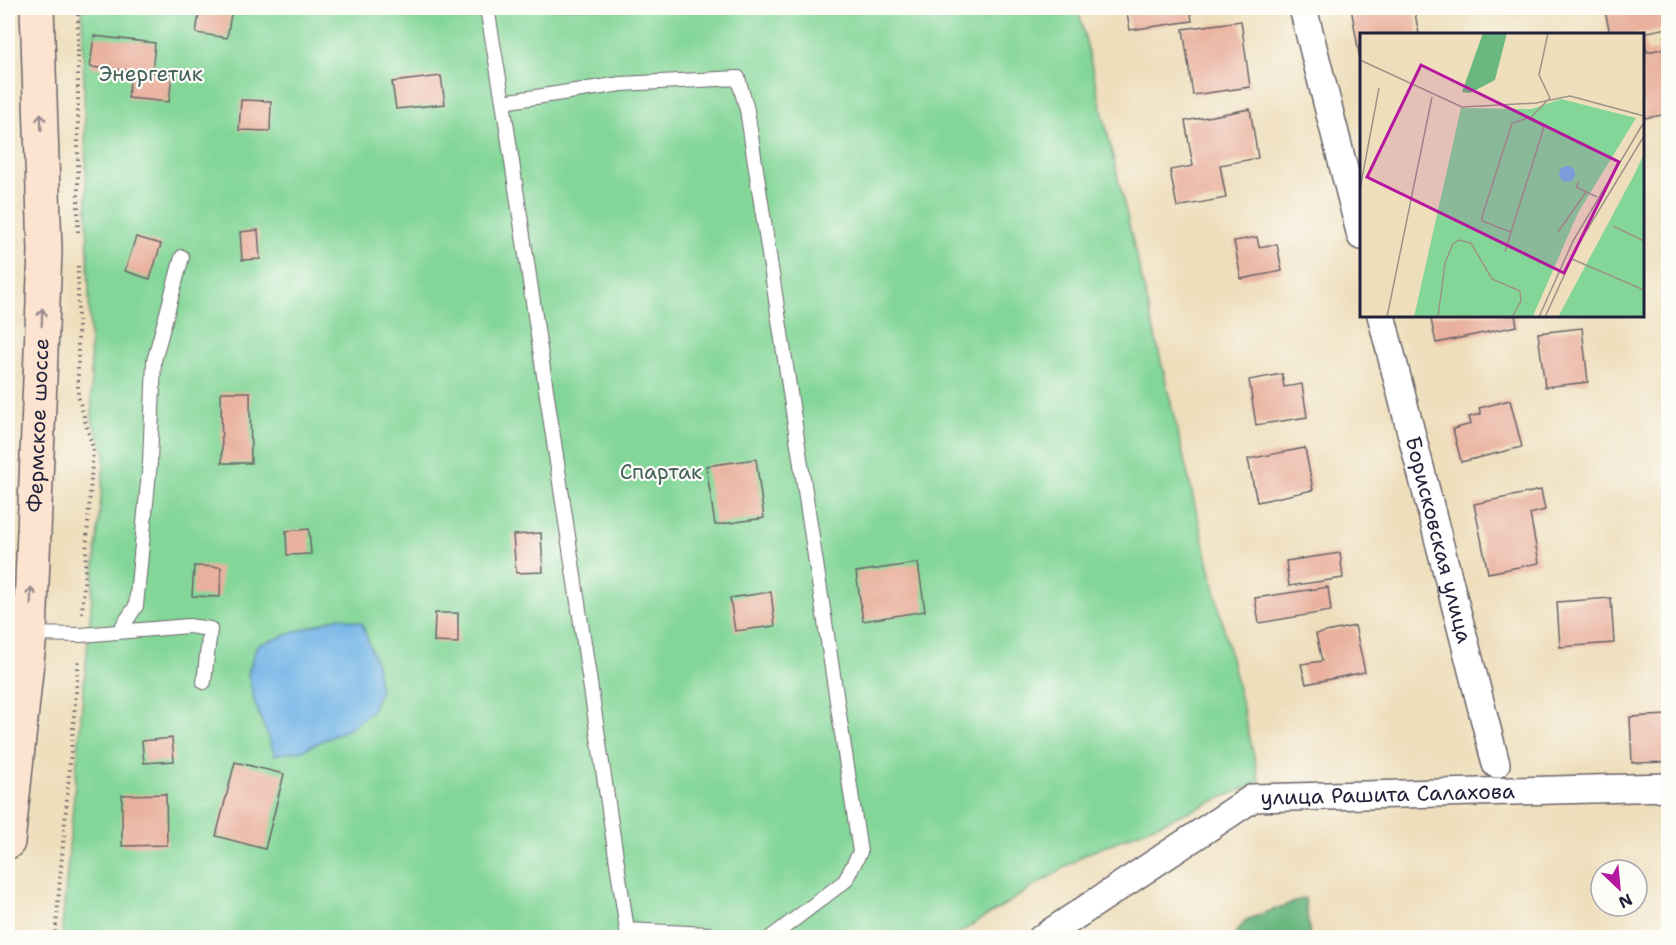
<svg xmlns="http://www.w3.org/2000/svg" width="1676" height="945" font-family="'Shantell Sans',sans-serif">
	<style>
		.green { fill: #83d698; stroke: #527c6a; stroke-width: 1.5 }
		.forest { fill: #6ab780; stroke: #466c5e; stroke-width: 1.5 }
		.water { fill: #71b4e6; stroke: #4a6b90; stroke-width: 1.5 }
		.building { fill: #e9b09d }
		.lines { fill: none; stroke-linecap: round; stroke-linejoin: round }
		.lane-casing { stroke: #696468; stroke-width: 16 }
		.street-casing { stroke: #696468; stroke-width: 30 }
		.secondary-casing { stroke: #696468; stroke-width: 36 }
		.path { stroke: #696468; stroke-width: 4; stroke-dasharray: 1.5 4.5; stroke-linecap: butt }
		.lane { stroke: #fff; stroke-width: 14 }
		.street { stroke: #fff; stroke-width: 27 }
		.secondary { stroke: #fde4d1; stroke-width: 33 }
		.oneway { stroke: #9a8d8e }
		.labels { text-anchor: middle; stroke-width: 4.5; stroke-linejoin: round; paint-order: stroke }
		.park-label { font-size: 21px; fill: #44615c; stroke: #fdfcf7 }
		.street-label { font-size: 21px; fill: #22223b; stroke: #fdfcf7 }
		.inset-road { fill: none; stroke: #9c9388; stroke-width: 1.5 }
		.view { fill: #b5179e; fill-opacity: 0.15; stroke: #b5179e; stroke-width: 3 }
		.inset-edge { fill: none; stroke: #22223b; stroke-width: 3 }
	</style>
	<rect width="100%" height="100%" fill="#fdfcf7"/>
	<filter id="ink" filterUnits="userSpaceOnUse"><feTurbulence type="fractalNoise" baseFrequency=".0167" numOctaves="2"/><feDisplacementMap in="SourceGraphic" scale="12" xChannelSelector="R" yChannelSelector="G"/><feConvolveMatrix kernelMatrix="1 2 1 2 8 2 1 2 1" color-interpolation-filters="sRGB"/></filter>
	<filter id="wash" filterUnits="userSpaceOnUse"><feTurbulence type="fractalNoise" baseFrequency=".008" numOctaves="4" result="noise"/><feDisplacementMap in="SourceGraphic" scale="24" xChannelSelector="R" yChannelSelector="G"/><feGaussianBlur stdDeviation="1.35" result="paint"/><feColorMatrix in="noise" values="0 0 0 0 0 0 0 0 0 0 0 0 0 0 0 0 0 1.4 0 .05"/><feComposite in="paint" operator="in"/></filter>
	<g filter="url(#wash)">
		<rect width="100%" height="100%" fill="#eedebb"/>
		<path class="green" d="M82,8h996l182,774 -174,72 -133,83 -892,1 44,-485 -13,-33z"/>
		<path class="forest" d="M1305,898l5,39h-77l13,-17z"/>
		<path class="water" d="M339,617l23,6 14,40 4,28 -9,21 -21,16 -47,22 -28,5 -20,-51 -7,-30 9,-29z"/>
		<g id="blocks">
			<path class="building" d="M200,8h32l-5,30 -31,-5z
				M1126,8h64l2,13 -62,9z
				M1351,8h63l5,26h-58l-1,25z
				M1619,8h49v20l-30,6h-28l-5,-23z
				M1241,21l9,66 -57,8 -10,-66z
				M94,36l61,7 -3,29 20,2 -3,28 -41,-4 3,-27 -41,-4z
				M1668,36v78l-23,4 -3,-18v-60h2l3,12 19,-4 -2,-11z
				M441,76l4,28 -49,5 -4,-27z
				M241,100l30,1 -1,30 -31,-1z
				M1250,109l8,49 -38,7 6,33 -49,9 -7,-37 23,-4 -8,-45z
				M258,230l2,29 -18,1 -2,-28z
				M136,237l25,7 -11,35 -25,-8z
				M1257,237l2,10 18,-3 5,27 -41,8 -7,-38z
				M1430,315h85l2,11 -81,17z
				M1582,328l6,54 -43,5 -7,-54z
				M1282,374l2,13 18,-3 5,33 -51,8 -7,-45z
				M221,392h29l1,71h-29z
				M1510,400l12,47 -61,15 -8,-33 18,-5 -2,-7 12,-3 -2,-6z
				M1305,448l8,42 -56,12 -9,-43z
				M756,459l8,59 -49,7 -9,-59z
				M1541,490l4,20 -15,4 9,49 -51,10 -14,-69z
				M309,529l2,25 -24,1 -1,-24z
				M541,533l2,39 -27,1 -3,-38z
				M1340,553l3,25 -54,8 -3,-25z
				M918,563l7,48 -62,10 -7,-49z
				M194,566l27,1 -1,30 -28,-1z
				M1328,587l3,24 -72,12 -4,-25z
				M771,592l4,34 -40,5 -5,-33z
				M1611,598l3,45 -54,4 -3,-45z
				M435,613h23v30l-24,-1z
				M1355,626l10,46 -59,12 -5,-20 21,-3 -6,-27z
				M1668,715v47l-36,1 -2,-46z
				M172,738l2,23 -30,2 -2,-22z
				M235,762l49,12 -19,75 -49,-13z
				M166,794l1,51 -45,1v-51z"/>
		</g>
	</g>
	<g filter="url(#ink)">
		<use href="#blocks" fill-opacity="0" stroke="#696468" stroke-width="1.5"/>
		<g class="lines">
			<defs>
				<path id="lane" d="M487,8l16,94
					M120,630l16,-24 14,-144 4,-101 28,-104
					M30,634l51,1 108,-9 21,3 -6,53
					M715,938l-6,-4 -82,-4 -124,-828 118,-18 117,-6 9,32 113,742 -15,29 -75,57"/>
				<g id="street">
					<path d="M1303,8l58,228"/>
					<path id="s1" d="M1381,315l115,449"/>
					<path id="s2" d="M1042,938l211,-140 415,-11"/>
				</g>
				<g id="secondary">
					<path id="s3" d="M8,842l22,-208 15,-383 -8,-243"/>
				</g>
			</defs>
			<use href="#lane" class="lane-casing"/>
			<use href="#street" class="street-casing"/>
			<use href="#secondary" class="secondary-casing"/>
			<path class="path" d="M78,232v-224
				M78,266v129l15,54 -11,164
				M55,938l24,-281
				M582,938l24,-4"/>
			<use href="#lane" class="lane"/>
			<use href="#street" class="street"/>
			<use href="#secondary" class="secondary"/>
		</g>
		<defs><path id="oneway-shaft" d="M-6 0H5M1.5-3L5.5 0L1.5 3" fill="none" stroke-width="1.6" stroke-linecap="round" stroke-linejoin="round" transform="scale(1.5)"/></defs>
		<g class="oneway">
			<use href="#oneway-shaft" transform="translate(41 122) rotate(-92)"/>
			<use href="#oneway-shaft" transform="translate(42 317) rotate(-88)"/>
			<use href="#oneway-shaft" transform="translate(31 596) rotate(-88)"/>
		</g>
	</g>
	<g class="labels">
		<g class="park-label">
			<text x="151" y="81">Энергетик</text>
			<text x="661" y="479">Спартак</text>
		</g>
		<g class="street-label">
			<text dy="7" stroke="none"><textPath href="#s3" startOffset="418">Фермское шоссе</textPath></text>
			<text dy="7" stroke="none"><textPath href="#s1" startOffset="232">Борисковская улица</textPath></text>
			<text dy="7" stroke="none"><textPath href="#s2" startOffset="388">улица Рашита Салахова</textPath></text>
		</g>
	</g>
	<g transform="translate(1360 33)">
		<rect width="284" height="284" fill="#eedebb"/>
		<path d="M201,66l75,19 -58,95 -45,103 -119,1 47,-209 71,1zM283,123v160l-85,1 76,-142z" fill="#83d698"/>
		<path d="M123,0h24l-12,47 -25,13 -8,-1z" fill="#6ab780"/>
		<path d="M199 141a8 8 0 1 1 16 0a8 8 0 1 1-16 0Z" fill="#71b4e6"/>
		<path class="inset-road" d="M188,0l-9,42 11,23M0,27l102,47 74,-4 34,-7 74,20M171,84l13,10 -33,105 -29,-11v-4l30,-94 19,-6 19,-19M219,148l-3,6 21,10M0,156l19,-101M253,193l31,15M198,199l28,-40M145,219l6,-20M212,226l72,31M27,284l45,-220M78,284l7,-54 8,-19 6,-4 12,3 21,36 28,12 1,10 -9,16M179,284l34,-76 71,-119M185,284l34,-74 65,-107"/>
		<path class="view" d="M61,32l198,97 -55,111 -197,-96z"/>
		<rect width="284" height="284" class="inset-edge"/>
	</g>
	<rect width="1676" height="945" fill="none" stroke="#fdfcf7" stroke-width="30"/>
	<g transform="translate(1619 888) rotate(154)"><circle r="28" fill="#fdfcf7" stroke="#a5a5ac" stroke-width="1.5"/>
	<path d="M0-4.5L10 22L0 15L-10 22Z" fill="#b5179e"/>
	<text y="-9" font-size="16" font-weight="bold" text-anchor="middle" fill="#22223b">N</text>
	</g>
</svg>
